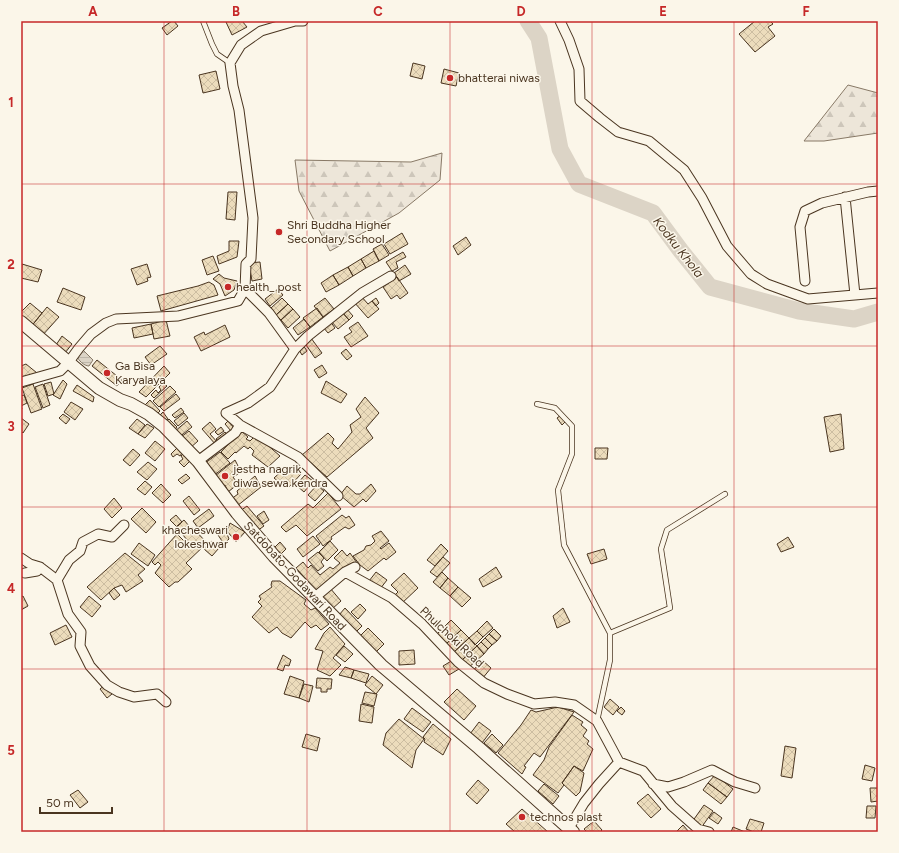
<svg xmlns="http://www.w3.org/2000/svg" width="899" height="853" font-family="Figtree,sans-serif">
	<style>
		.forest { fill: url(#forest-firs); stroke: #887966 }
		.water { fill: url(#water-rules); stroke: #887966 }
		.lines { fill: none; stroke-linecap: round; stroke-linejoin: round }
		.river { stroke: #dcd4c6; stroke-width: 17 }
		.building { fill: url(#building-cross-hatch); stroke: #4a3520 }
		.lane-casing { stroke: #4a3520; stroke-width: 6 }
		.street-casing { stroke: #4a3520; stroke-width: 11 }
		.secondary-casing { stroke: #4a3520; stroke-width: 14 }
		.lane { stroke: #fbf6e9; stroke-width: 4.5 }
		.street { stroke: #fbf6e9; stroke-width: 9 }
		.secondary { stroke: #fbf6e9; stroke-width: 12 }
		.grid { fill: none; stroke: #c62828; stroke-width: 1; stroke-opacity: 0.55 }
		.poi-dot { fill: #c62828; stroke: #fbf6e9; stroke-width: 1.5 }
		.labels { text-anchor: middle; stroke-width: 3; stroke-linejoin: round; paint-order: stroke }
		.poi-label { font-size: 12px; fill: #4a3520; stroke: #fbf6e9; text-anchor: start }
		.street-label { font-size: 12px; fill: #4a3520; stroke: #fbf6e9 }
		.water-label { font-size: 13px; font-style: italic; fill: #4a3520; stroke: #fbf6e9 }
		.neatline { fill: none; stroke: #c62828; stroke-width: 1.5 }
		.grid-label { font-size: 13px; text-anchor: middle; font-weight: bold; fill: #c62828 }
	</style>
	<defs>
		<pattern id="forest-firs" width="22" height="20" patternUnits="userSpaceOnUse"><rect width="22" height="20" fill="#ede6d9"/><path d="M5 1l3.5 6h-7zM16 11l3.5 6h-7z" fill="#cdc6ba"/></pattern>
		<pattern id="water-rules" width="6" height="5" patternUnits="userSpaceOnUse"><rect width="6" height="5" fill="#dcd4c6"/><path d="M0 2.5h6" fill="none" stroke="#beb7aa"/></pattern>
		<pattern id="building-cross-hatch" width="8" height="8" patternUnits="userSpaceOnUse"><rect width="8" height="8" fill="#ecdcbc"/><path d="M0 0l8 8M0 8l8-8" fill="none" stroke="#ccbda1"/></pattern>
	</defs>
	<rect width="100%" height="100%" fill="#fbf6e9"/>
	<path class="forest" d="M848,85l30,8v40l-54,8h-20z
		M442,153l-2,27 -41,33 -69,38 -31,-60 -4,-31 116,2z"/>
	<path class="water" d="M83,350l10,10 -4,6c-5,0 -11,-6 -12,-10z"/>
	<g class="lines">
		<path class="river" d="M528,21l11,17 21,111 19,35 74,29 28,38 29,36 89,24 55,8 24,-7"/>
	</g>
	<path class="building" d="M172,21h2l4,5 -11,9 -5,-7z
		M229,21h13l5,6 -15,8 -6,-13z
		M755,21h15l3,3 -5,3 7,9 -20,16 -16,-18z
		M413,63l12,3 -3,13 -12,-3z
		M444,69l15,4 -3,13 -15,-3z
		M216,71l4,18 -17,4 -4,-18z
		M228,192h9l-2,28 -9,-1z
		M402,233l6,11 -18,10 -6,-10z
		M466,237l5,8 -13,10 -5,-9z
		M229,241h10l-2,16 -18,7 -2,-8 12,-5z
		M382,244l7,11 -10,6 -6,-12z
		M374,251l5,10 -13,7 -5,-9z
		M403,252l3,5 -10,5 2,6 -6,3 -6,-9z
		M213,256l6,15 -12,4 -5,-15z
		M361,259l5,9 -13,8 -5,-9z
		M260,262l2,17 -10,2 -3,-18z
		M22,264l20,6 -4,12 -17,-4z
		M147,264l4,13 -4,1 1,3 -11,4 -6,-16z
		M405,265l6,9 -12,7 -5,-8z
		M348,267l5,9 -14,9 -6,-10z
		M219,274l5,4 13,3 -3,9 -9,6 -5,-12 -7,-5z
		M333,275l6,10 -13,7 -5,-9z
		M397,277l11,16 -8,6 -3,-4 -6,4 -8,-12z
		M209,282l5,3 4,10 -57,16 -4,-15 41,-10z
		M63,288l22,9 -4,13 -24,-8z
		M278,289l5,6 -13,11 -5,-7z
		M361,296l7,8 4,-3 7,8 -11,9 -14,-16z
		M282,298l6,6 -12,11 -5,-7z
		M325,298l9,11 -11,8 -9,-11z
		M376,298l3,5 -3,3 -4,-5z
		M30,303l12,10 -12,15 -9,-8v-8z
		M288,304l5,5 -12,11 -5,-5z
		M47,307l12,10 -18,20 -11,-9z
		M317,308l6,9 -13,10 -7,-9z
		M346,308l7,8 -4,4 -7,-8z
		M293,309l7,8 -12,11 -7,-8z
		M342,312l7,8 -11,9 -7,-8z
		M304,319l6,8 -12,8 -5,-7z
		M166,320l4,16 -16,3 -3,-15z
		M330,321l5,7 -7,5 -5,-6z
		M358,322l10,14 -17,11 -7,-10 8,-5 -3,-4z
		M151,324l2,10 -19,4 -2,-10z
		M225,325l5,12 -29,14 -7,-14 10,-5 1,3z
		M62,336l10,8 -7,9 -9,-8z
		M311,338l11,15 -7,5 -11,-16z
		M303,345l4,6 -5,4 -4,-7z
		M160,346l7,8 -16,11 -6,-8z
		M346,349l6,7 -5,4 -6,-7z
		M97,360l25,20 -5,6 -25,-20z
		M26,364l11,9v4l-16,2v-13z
		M322,365l5,8 -8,5 -5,-8z
		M164,366l6,7 -24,24 -7,-5z
		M63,380l4,4 -7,15 -7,-4z
		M326,381l21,13 -6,9 -20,-10z
		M51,382l3,12 -6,2 -4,-12z
		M163,383l4,3 -13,12 -3,-3 5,-5 2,3 3,-3 -2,-3z
		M33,384l9,25 -11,4 -9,-25z
		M43,384l7,21 -7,3 -8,-21z
		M77,385l17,12 -1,5 -20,-11z
		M170,386l6,6 -17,15 -6,-6z
		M176,394l4,5 -16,12 -4,-4z
		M24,395l3,8 -6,3 1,3 -1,1v-14z
		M365,397l14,16 -13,15 7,10 -46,39 -25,-22 26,-22 6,6 -2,4 6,6 14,-17 -2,-7 11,-8 -5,-8z
		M150,400l10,11 -3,3 -14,-7z
		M71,402l12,7 -8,11 -11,-8z
		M181,408l3,4 -9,6 -3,-3z
		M163,412l5,7 -4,2 -5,-5z
		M184,413l4,5 -10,8 -4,-5z
		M63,414l7,5 -4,5 -7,-6z
		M841,414l3,35 -14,3 -6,-35z
		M561,415l4,7 -3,3 -5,-7z
		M21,418l8,6 -6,9 -2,-2z
		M137,419l8,6 -7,9 -9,-6z
		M169,419l8,8 -4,5 -8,-9z
		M187,421l5,6 -14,11 -4,-6z
		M228,421l6,7 -3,3 -6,-7z
		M210,422l6,7 -6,5 8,9 -2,2 -14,-16z
		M147,424l7,4 -9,10 -7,-4z
		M221,427l3,4 -6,4 -3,-3z
		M189,431l9,10 -8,7 -9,-11z
		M241,431l7,6 -2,2 4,2 6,-6 24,21 -12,11 -16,-12 2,-4 -4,-4 -2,2 -4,-3 -8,7 -1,-1 -7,7 -7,-7z
		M225,432l3,4 -9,6 -3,-3z
		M155,441l10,8 -10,12 -10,-8z
		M177,448l5,5 -2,3 -3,-2 -4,3 -2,-3z
		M595,448h13l-1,11h-12z
		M133,449l7,6 -10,11 -7,-6z
		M220,452l10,11 -17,13 -9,-12z
		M183,454l9,5 -8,8 -5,-5 4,-3 -2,-3z
		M235,460l6,12 -8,5 5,7 -10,8 -3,-7 -4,2 -6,-11z
		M148,462l9,7 -10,11 -10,-8z
		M286,467l5,4 4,-4 6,7 -12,13 -6,-6 -3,2 -6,-5z
		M186,474l4,4 -8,6 -4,-4z
		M305,475l8,6 -9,11 -8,-7z
		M255,476l6,11 -24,19 -7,-6 8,-6 -1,-3z
		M145,481l7,6 -7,8 -8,-6z
		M161,484l10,11 -8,8 -11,-10z
		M371,484l5,7 -10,11 -3,-3 -9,8 -14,-12 7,-9 9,8h4z
		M317,485l7,6 -9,10 -7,-6z
		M328,493l13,16 -34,27 -11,-11 -10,7 -5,-5 27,-23 5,4z
		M189,496l11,14 -6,5 -11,-14z
		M114,498l8,10 -10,10 -8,-9z
		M247,506l17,20 -7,5 -17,-20z
		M142,508l14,14 -10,11 -15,-14z
		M209,509l5,7 -16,12 -5,-7z
		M264,511l5,9 -6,4 -6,-8z
		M176,515l6,7 -5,5 -7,-7z
		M342,515l4,3 3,-2 6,9 -6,4 -4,-2 -14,10 1,2 -9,7 -7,-10z
		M184,520l5,6 -7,6 -5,-6z
		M230,523l15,9 -9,10 -9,-11z
		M192,527l15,16 -21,20 6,6 -14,13h-3l-6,5 -14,-14 6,-8 -3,-3 -3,3 -3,-3 25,-28 8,8 2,-2 -4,-5z
		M224,530l3,4 2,5 -5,5 -6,-9z
		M381,531l8,10 -9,7 1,1 8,-6 7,9 -10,8 -2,-2 -16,13 -8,-6 -7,-9 11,-6 2,-4 5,-1 4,-4 -3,-5z
		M313,536l7,8 -17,13 -6,-8z
		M788,537l6,10 -13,5 -4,-8z
		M211,541l8,7 -7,8 -8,-7z
		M330,541l8,9 -11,11 -8,-9z
		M280,542l6,7 -7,7 -6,-7z
		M139,543l16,12 -7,11 -17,-12z
		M441,544l7,7 -13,15 -8,-6z
		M604,549l3,10 -16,5 -4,-10z
		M342,550l5,6 3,-3 7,10 -12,7 -28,22 -21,-24 7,-6 5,6 3,-3 9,10 10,-8 3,2 7,-6 -6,-5z
		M318,552l6,6 -3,4 3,4 -6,5 -10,-11z
		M125,553l20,16 -7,6 5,6 -17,11 -4,-7 -8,3 -13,12 -14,-13z
		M443,557l7,6 -13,14 -7,-5z
		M496,567l6,10 -19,10 -4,-8z
		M376,572l11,8 -7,9 -11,-8z
		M442,572l6,6 -8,10 -7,-6z
		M404,573l14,15 -17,16 -7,-8 4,-4 -7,-7z
		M448,578l10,9 -8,9 -10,-8z
		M272,581h8l26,19 -2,4 7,6 4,-2 14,16 -8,6 -5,-5 -5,3 -6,-6 -14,16 -9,-5 -5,-6 -8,6 -17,-16 10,-11 -4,-4 3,-3 -2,-3 13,-9 -1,-2z
		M458,587l13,11 -9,9 -12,-11z
		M114,588l6,7 -6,5 -5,-7z
		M330,588l11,13 -9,8 -12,-14z
		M23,596l5,10 -7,4v-13z
		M89,596l12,10 -9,11 -12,-10z
		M360,604l6,6 -8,9 -7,-7z
		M345,608l17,18 -6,6 -17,-17z
		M563,608l7,14 -13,6 -4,-12z
		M451,620l10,10 -16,15 -9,-10z
		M487,621l6,7 -10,9 -6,-6z
		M66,625l6,12 -17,8 -5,-12z
		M330,627l15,17 -12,14 8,7 -11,11 -13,-6 6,-19 -8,-2 9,-16z
		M368,628l16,16 -8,8 -16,-16z
		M494,629l7,7 -4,5 -8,-7z
		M461,630l8,8 -16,15 -8,-8z
		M477,631l6,6 -8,8 -6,-7z
		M489,634l8,7 -5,4 -7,-7z
		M469,638l8,8 -16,15 -8,-8z
		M485,638l7,7 -4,4 -7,-7z
		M481,642l7,7 -4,5 -7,-8z
		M344,646l9,8 -8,8 -9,-7z
		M477,646l7,8 -16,14 -7,-7z
		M414,650l1,14 -16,1v-14z
		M283,655l8,5 -2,6 -4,-1 -2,6 -6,-2z
		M453,660l6,9 -10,6 -6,-9z
		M482,660l9,8 -9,11 -10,-7z
		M345,667l9,3 -3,8 -12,-3z
		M354,670l15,4 -3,9 -15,-5z
		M290,676l14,5 -5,17 -15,-4z
		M372,676l11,9 -7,9 -11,-9z
		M317,678l15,1 -1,10h-4v3h-6v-4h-5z
		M304,684l9,2 -4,16 -10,-4z
		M105,685l7,9 -5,4 -7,-9z
		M457,689l19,17 -12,14 -20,-18z
		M365,692l12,2 -3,12 -12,-3z
		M610,699l9,8 -6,8 -9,-8z
		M361,704l13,3 -2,16 -13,-2z
		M558,707l16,5 -34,45 -6,-4 -10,13 2,1 -4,7 -24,-21 23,-28 10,-15 5,2z
		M621,707l4,4 -3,4 -5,-4z
		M412,708l19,14 -8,10 -19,-13z
		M572,715l11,7 -2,3 6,5 -4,6 6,5 -2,3 6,5 -10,22 -9,-5 -12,17 2,2 -6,8 -25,-18 11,-15 5,-13z
		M399,719l25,20 -8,11 -4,18 -29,-23 3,-12z
		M479,722l12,9 -9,12 -12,-9z
		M433,724l18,15 -8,16 -19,-13 1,-3 -2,-2z
		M306,734l14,4 -3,13 -15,-4z
		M492,734l11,11 -7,8 -12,-10z
		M785,746l11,2 -4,30 -11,-2z
		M865,765l10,3 -3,13 -10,-2z
		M574,766l10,7 -4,19 -4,4 -14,-13z
		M715,775l18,14 -6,8 -19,-14z
		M478,780l11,10 -12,14 -11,-10z
		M708,783l19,14 -6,7 -18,-14z
		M544,784l15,12 -6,8 -15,-13z
		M870,788h8v13l-7,1z
		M78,790l10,12 -8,6 -10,-13z
		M648,794l13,15 -10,9 -14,-15z
		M704,805l9,6 -12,17 -9,-6z
		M867,806h9l-1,12h-9z
		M522,809l26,23h-33l-9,-8z
		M714,812l8,6 -4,6 -9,-6z
		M750,819l14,4 -3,9h-7l-8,-3z
		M594,821l8,9 -2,2h-13l-3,-3z
		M683,825l6,7h-13z
		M733,827l12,5h-14z"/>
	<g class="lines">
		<defs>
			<path id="lane" d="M203,21l9,23 5,10 13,9
				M537,404l18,4 17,18v28l-14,36 6,55 46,88v27l-13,61
				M610,633l60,-25 -9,-59 6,-19 58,-36"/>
			<path id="street" d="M560,21l9,19 10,29 1,32 20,17 18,14 31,9 35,29 18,28 25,48 24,28 16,10 41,15 70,-6
				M845,197l10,98
				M805,281l-5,-54 5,-16 17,-8 46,-11 10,-1
				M245,289l24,24 26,36
				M21,382l39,-11 8,-8 11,-15 12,-14 15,-11 10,-4 62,-3 60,-15 7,-12 1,-25 5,-5 2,-41 -14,-108 -6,-24 -3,-23 11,-18 20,-14 34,-10h8
				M198,461l37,-28 5,-8
				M338,496l-40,-39 -58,-32 -14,-12 22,-10 22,-16 25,-38 13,-13 54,-43 29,-17
				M21,558l9,6 10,3 17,13 11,34 13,18 -1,14 10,20 17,19 12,7 15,5 23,-3 9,8
				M345,572l47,26 30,26 36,38 26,21 23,11 27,10 21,-2 19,3 23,16 22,41 24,9 29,35 26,23 11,3
				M25,573l12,-2 3,-4
				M57,580l12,-20 11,-9 3,-9 15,-8 14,3 12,-12
				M314,598l31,-26 10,-5
				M653,784l15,3 16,-5 28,-12 23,12 20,6
				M569,828l15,-25 15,-19 20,-22"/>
			<path id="secondary" d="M21,322l78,66 21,12 11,4 18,10 15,12 34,35 39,52 37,43 107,109 98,83 94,84"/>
		</defs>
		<use href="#lane" class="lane-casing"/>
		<use href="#street" class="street-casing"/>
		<use href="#secondary" class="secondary-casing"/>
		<use href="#lane" class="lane"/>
		<use href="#street" class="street"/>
		<use href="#secondary" class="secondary"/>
	</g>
	<path class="grid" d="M164,21v811M307,21v811M450,21v811M592,21v811M734,21v811M21,184h857M21,346h857M21,507h857M21,669h857"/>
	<g class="poi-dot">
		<circle cx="450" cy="78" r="4"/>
		<circle cx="279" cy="232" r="4"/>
		<circle cx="228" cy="287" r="4"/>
		<circle cx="107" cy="373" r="4"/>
		<circle cx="225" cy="476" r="4"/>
		<circle cx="236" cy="537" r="4"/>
		<circle cx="522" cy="817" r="4"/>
	</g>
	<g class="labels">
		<g class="poi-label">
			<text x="458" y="82">bhatterai niwas</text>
			<text x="287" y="229">Shri Buddha Higher<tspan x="287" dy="14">Secondary School</tspan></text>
			<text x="236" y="291">health_ post</text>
			<text x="115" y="370">Ga Bisa<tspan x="115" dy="14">Karyalaya</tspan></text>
			<text x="233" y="473">jestha nagrik<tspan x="233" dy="14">diwa sewa kendra</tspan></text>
			<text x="228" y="534" text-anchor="end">khacheswari<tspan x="228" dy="14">lokeshwar</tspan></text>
			<text x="530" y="821">technos plast</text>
		</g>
		<g class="street-label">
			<text transform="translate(295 576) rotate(47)" y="4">Satdobato-Godawari Road</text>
			<text transform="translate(452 637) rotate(43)" y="4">Phulchoki Road</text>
		</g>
		<g class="water-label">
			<text transform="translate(679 247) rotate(52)" y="5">Kodku Khola</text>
		</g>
	</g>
	<rect width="899" height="853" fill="none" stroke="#fbf6e9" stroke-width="44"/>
	<path d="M40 807v6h72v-6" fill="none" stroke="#4a3520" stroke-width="2"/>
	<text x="46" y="807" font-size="12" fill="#4a3520" stroke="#fbf6e9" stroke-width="3" paint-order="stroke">50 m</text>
	<rect x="22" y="22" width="855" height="809" class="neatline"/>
	<g class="grid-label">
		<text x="93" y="16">A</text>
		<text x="236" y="16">B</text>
		<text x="378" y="16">C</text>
		<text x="521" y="16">D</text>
		<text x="663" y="16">E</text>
		<text x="806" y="16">F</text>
		<text x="11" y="107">1</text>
		<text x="11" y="269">2</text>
		<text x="11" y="431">3</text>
		<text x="11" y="593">4</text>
		<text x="11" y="755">5</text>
	</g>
</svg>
